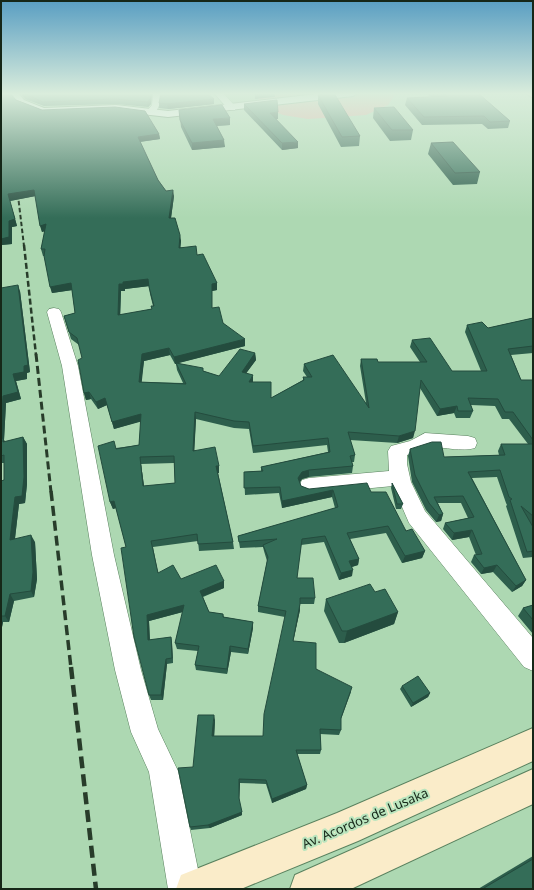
<svg xmlns="http://www.w3.org/2000/svg" width="534" height="890" font-family="'Noto Sans',sans-serif">
	<style>
		.built { fill: #9ccda2 }
		.green { fill: #eba9a0 }
		.lines { fill: none; stroke-linecap: round; stroke-linejoin: round }
		.minor-casing { stroke: #59815e; stroke-width: 1 }
		.tertiary-casing { stroke: #59815e; stroke-width: 2 }
		.secondary-casing { stroke: #59815e; stroke-width: 2 }
		.minor { fill: #fff; fill-rule: evenodd }
		.tertiary { fill: #fff; fill-rule: evenodd }
		.secondary { fill: #faecc9; fill-rule: evenodd }
		.rail-far4 { stroke: #283c2a; stroke-width: 2; stroke-dasharray: 4.5 2.5; stroke-linecap: butt }
		.rail-far3 { stroke: #283c2a; stroke-width: 2.5; stroke-dasharray: 6 3; stroke-linecap: butt }
		.rail-far2 { stroke: #283c2a; stroke-width: 3; stroke-dasharray: 8 4; stroke-linecap: butt }
		.rail-far1 { stroke: #283c2a; stroke-width: 3.5; stroke-dasharray: 10 5; stroke-linecap: butt }
		.rail { stroke: #283c2a; stroke-width: 4.5; stroke-dasharray: 12 6; stroke-linecap: butt }
		.wall { fill: #2d5e4c; fill-rule: evenodd }
		.shaded-wall { fill: #244c3e }
		.building { fill: #346d58; stroke: #244c3e; fill-rule: evenodd }
		.labels { text-anchor: middle; stroke-width: 4; stroke-linejoin: round; paint-order: stroke }
		.near-street-label { font-size: 13px; fill: #162718; stroke: #bae5be }
	</style>
	<rect width="100%" height="100%" fill="#add8b2"/>
	<path class="built" d="M223,93h123l-112,12z"/>
	<path class="green" d="M256,93h140l-8,12 -22,10 -58,4 -25,-4 -22,-9z"/>
	<g class="lines">
		<defs>
			<path id="minor" d="M153,93h8c-1,9 -1,18 -11,22l-4,-3 6,-7z
				M214,93h9l12,13v4h-6z
				M54,308l5,1 2,3 17,54 36,189 27,115 17,59 20,42 24,118h-34l-19,-117 -18,-40 -16,-62 -23,-115 -30,-189 -15,-54 2,-3z
				M425,433l43,3 7,2 2,5 -2,5c-14,4 -30,-1 -44,-1 -4,0 -18,7 -24,8v9l4,18 14,29 108,127v33l-9,-4 -115,-144 -16,-37 -84,8 -7,-2 -3,-6 3,-6 7,-2 80,-7 -1,-20 3,-5 19,-5z"/>
			<path id="tertiary" d="M9,93h9l6,7 20,8 72,-3 52,6 157,-18h32l-4,3 -185,21 -52,-6 -73,3 -25,-10z"/>
			<path id="secondary" d="M526,93h7v5z
				M533,728v33l-175,80 -117,48h-65l5,-14 156,-62z
				M533,769v35l-182,85h-61l5,-14z"/>
		</defs>
		<use href="#minor" class="minor-casing"/>
		<use href="#tertiary" class="tertiary-casing"/>
		<use href="#secondary" class="secondary-casing"/>
		<use href="#minor" class="minor"/>
		<use href="#tertiary" class="tertiary"/>
		<use href="#secondary" class="secondary"/>
		<path class="rail-far4" d="M17,187l7,59"/>
		<path class="rail-far3" d="M24,245l12,110"/>
		<path class="rail-far2" d="M36,354l15,138"/>
		<path class="rail-far1" d="M51,491l20,177"/>
		<path class="rail" d="M71,667l25,222"/>
	</g>
	<path class="wall" d="M1,93l15,7 26,10 117,24 1,5 -20,3 18,38 8,11 8,5 -3,22 10,23 -1,6 17,8 20,28v7l-5,1v17l11,15 22,23 -67,17 41,13 36,-23 1,7 -10,13 7,9 18,16 32,-18v-3h4l-4,-6 1,-7 62,39 -6,-37 1,-7 17,3h42l-10,-15 2,-7 40,31h29l-16,-39 2,-7 21,3 45,-10v35l-22,2 10,25h12v146l-1,-1 1,2v30l-10,1 -17,-52 1,-1 -1,-2 -9,-26 -25,1 54,102 -4,6 -10,6 -19,-20 -12,2 -10,-12 3,-7h2l-7,-18 -17,3 -9,-11 2,-6 23,-5 -7,-15h-23l5,11 -2,7 -5,1 -10,-12 -14,-28 -4,-26 2,-7 34,8 55,-2 -1,-4 3,-7h27l-19,-25h-7l-7,-13 -24,-1 2,6 -3,7h-14l-2,-5 -17,3 -17,-28 -7,50 -16,5 -47,-3 5,15 -1,7h-2l1,4 -1,7 -43,4 -7,2 -2,3 1,4 8,3 62,3 54,59 -3,7 -20,5 -16,-30 -36,6 9,20 -1,6 -6,2v9l-13,4 -15,-38 -23,3 -4,33 18,20 -1,6h-14v6l-7,31 23,28 35,23 -10,27v11l-2,5 -19,-1 1,16 -1,4h-23l10,31 -1,4 -34,14 -6,-19 -26,-1 -1,17 3,15 -32,13 -19,2 -1,-3 3,-60 22,-47 -1,16h49l22,-119 -27,-5v-6l9,-45 -3,-10 -1,-4 -23,1 -2,-12 97,-28 -3,-11 -50,11 -3,-15 -34,2 -1,-23 17,-1v-4l67,-15 -1,-7 -74,8 -4,-24 -15,-1 -38,-9 -2,31 25,16v7h-1l15,69 1,7 -35,2 -1,-10 -45,6 5,26 23,6 43,2v7l-21,9 6,15 14,2 1,3 29,5v6l-5,26 -17,-2 -4,22 -31,-4 -1,-5 3,-14 -21,-2 -2,-6 8,-31 -34,9 1,19 21,-3 1,6 1,20 -6,1 -4,36h-12l-2,-5 -23,-148 -10,-39 -3,1 -3,-7 6,-54 23,-3 2,-24 -27,8 -7,-24 -9,4 -7,-10 -5,1 -2,-7 -2,-35 -3,-13 -8,-6 -7,-23 11,-3 -3,-23 -20,3 -8,-37h-1l-2,-7 4,-18 -3,1 -7,-36 -25,5 7,25 -5,1v17l-11,1zM149,286l1,8 3,12h-2l1,3 -32,6 1,-24h4v-2zM170,355l5,9h1l1,6 6,13 -42,-1 3,-21zM174,463l1,20 -31,3 -3,-22z
		M20,93h132l-1,11 -3,3 -32,-3 -72,2 -19,-7z
		M424,93h54l32,28 -2,7 -20,1 -6,-5 -60,1 -17,-20 2,-7 25,-1z
		M318,95l42,41 -1,10 -18,1 -23,-43z
		M214,99v5l-46,5 -9,-1v-5z
		M244,104l34,15h-2l22,29 -16,2 -38,-40z
		M374,108l39,22 -2,10 -21,1 -17,-23z
		M179,110l51,15 -13,1 8,21 -33,3 -11,-23z
		M431,143l49,29 -3,12 -24,1 -25,-31z
		M1,285l1,3 18,3 10,81 -3,1v6l-11,2 5,18 -15,4 -2,37 1,2 18,-5 4,7v40l-2,19 -6,1 -4,35 20,3 2,37 -3,18 -20,4 -5,21h-6l-2,10v-151l3,-1v-17h-3z
		M392,483l11,21 -2,5h-5l-5,-21z
		M375,592l23,20 -4,12 -50,19h-5l-15,-32 2,-12z
		M533,605v29l-15,-18 5,-8z
		M402,686l28,7 -2,4 -17,10 -11,-18z
		M533,856v33h-55z"/>
	<path class="shaded-wall" d="M151,93h1l-1,11 -3,3 -1,-5z
		M265,93h10v4l-20,2v-4z
		M214,99v5l-46,5 -1,-5z
		M278,112v7l-8,1v-7z
		M230,118v7l-17,1v-7z
		M159,134l1,5 -22,3v-5z
		M224,140l1,7 -33,3v-7z
		M298,142v6l-16,2v-7z
		M34,190l2,6 -26,5 7,25 -5,1v17l-11,1v-6l7,-45z
		M173,190l1,6 -4,29 -1,-7z
		M46,224l2,6 -6,2 -2,-6z
		M180,235l1,6 -1,13 -1,-6z
		M148,279l2,7 -25,3v2h-4l-1,31 -2,-7 1,-31 4,-2z
		M71,283l2,7 -21,3 -2,-6z
		M217,283v7l-5,1v23v-30z
		M18,285l2,6 10,81 -3,1v6l-11,2 5,18 -15,4 -2,37 3,5 -6,-4v-15l2,-30z
		M245,339v7l-70,18 -1,-7z
		M169,348l1,7 -26,6 -3,28 -2,-7 3,-28z
		M255,353l1,7 -14,19v-7z
		M253,375v7h-4z
		M89,392l2,7 -5,1 -2,-7z
		M105,398l2,7 -9,4 -2,-7z
		M457,406l-3,7 -17,3 3,-7z
		M195,412l1,7 -2,39 -1,-7z
		M141,414l2,7 -29,8 -2,-7z
		M415,431l-2,7 -16,5 2,-7z
		M23,437l4,7v40l-2,19 -6,1 -5,42 -4,-6z
		M140,457l1,7 4,29 -2,-7z
		M216,466h3v7h-2z
		M309,470v7l-7,2 -4,6v-7l4,-6z
		M333,490l-1,7 -50,11v-7z
		M114,501l2,7 -3,1 -3,-7z
		M443,514l-2,7 -5,1 3,-7z
		M472,530l-3,7 -17,3 2,-7z
		M31,535l4,7 2,37 -3,18 -3,-6z
		M425,551l-3,7 -20,5 3,-7z
		M359,559l-1,6 -10,3 1,-7z
		M497,565l-4,7 -12,2 3,-6z
		M353,570l-1,6 -13,4 2,-7z
		M526,580l-4,6 -10,6 4,-6z
		M224,581v7l-23,9 -1,-6z
		M10,594l4,7 -5,21 -4,-6z
		M300,604v6l-8,37 1,-6z
		M184,605l2,6 -37,10 1,25 -2,-6 -1,-25z
		M398,612l-4,12 -50,19 3,-12z
		M1,619l2,3 -2,10z
		M253,622v6l-5,26v-5z
		M171,637l1,6 1,20 -1,-5z
		M230,646l1,6 -4,22v-5z
		M166,659l1,5 -4,36 -2,-5z
		M430,693l-2,4 -17,10 2,-4z
		M214,715l1,5 -1,20 -2,-4z
		M239,779l1,4 -1,18z
		M307,785l-1,4 -34,14v-4z
		M242,812v3l-32,13 -2,-3z"/>
	<path class="building" d="M1,93h9l6,7 26,10 73,-3 30,4 14,23 -21,3 20,43 8,11 7,-1 -4,28h6l5,17 -1,13 17,-2 1,9 6,-1 14,29 -5,1v24l7,-1 4,16 22,16 -71,18 -5,-9 -27,6 -3,28 47,2 -10,-21 27,5v3l16,5 21,-27 15,4 -13,19 11,3 -4,7h22v16l33,-18 -1,-3h9l-8,-13 29,-9 36,53 -8,-49h16l1,3h49l-15,-22 18,-2 22,33h35l-20,-46 15,-3 6,6 45,-10v28l-25,3 13,31h12v60l-20,-28h-8l-7,-13 -30,-1 5,13h-15l-1,-5 -17,3 -19,-29 -6,51 -16,5 -51,-4 7,23 -5,1 3,10 -44,4 -7,2 -4,6 3,8 8,3 58,-6 4,9h15l20,39 6,-2 13,22 -20,5 -17,-30 -41,7 12,26 -10,2 4,9 -12,3 -16,-37 -23,3 -5,39h16l2,20h-15v6l-7,37 23,2v26l36,18 -11,31v12l-21,-1 1,21h-25l11,35 -35,14 -6,-19 -27,-1v19l3,14 -34,13 -18,2 -12,-59 15,-1 5,-52h16l-2,21h51l1,-22 22,-103 -28,-5 10,-49 -5,-12 14,-6 -38,3 -1,-6 100,-29 -5,-17 -51,11 -2,-14 -36,1v-16l19,-1 -2,-4 69,-15 -2,-14 -75,8 -4,-24 -15,-1 -39,-9 -2,39 22,-4 4,19h-3l17,76 -35,2 -1,-10 -46,7 7,32 15,-8 8,14 35,-14 8,16 -24,10 9,21 14,2v3l30,5 -5,27 -18,-3 -3,23 -32,-4 4,-19 -24,-3 9,-38 -37,10 1,25 23,-3 1,21 -6,1 -5,36h-12l-15,-58 -13,-89 5,-1 -12,-46 -4,1 -12,-56 16,-5 2,8 23,-4 2,-31 -29,8 -7,-24 -9,4 -7,-10 -5,1 -6,-33 4,-2 -5,-20 -8,-6 -5,-16 11,-3 -4,-30 -21,4 -6,-31 1,-7h-4l5,-25 -6,2 -6,-36 -26,4 7,25 -6,2v16l-8,2zM148,279l1,8 5,19h-3l1,3 -34,6 1,-31h4v-2zM174,456l1,27 -32,3 -3,-29z
		M23,93h128l-1,6 -3,3 -32,-3 -72,3z
		M161,93h46l7,6 -47,5 -8,-1z
		M255,93h10l-10,2z
		M328,93h6l26,43 -18,1 -24,-42z
		M441,93h37l32,28 -20,1 -6,-6 -60,1 -17,-19 40,-2z
		M277,100l1,12 -8,1 28,29 -16,1 -38,-39z
		M222,105l8,13 -17,1 11,21 -32,3 -12,-23 -1,-10z
		M394,107l19,23h-21l-18,-22z
		M453,142l27,30 -25,1 -24,-30z
		M18,285l10,80 -4,1v6l-11,2 5,18 -15,4 -2,30v-138z
		M23,437l1,40 -2,19 -7,1 -5,43 21,-5 2,37 -2,19 -21,3 -5,22h-4v-135l3,-1v-25l-3,1v-17l2,-1v4z
		M432,442h9l3,15 61,-2 -4,-11h32v72l-12,-10 12,21v24l-6,1 -17,-52 2,-1 -3,-2 -9,-27 -32,2 58,108 -10,6 -19,-21 -13,3 -10,-13 8,-1 -10,-24 -18,3 -9,-10 29,-6 -11,-21 -29,1 9,17 -4,1 -10,-12 -14,-28 -5,-26z
		M392,483l11,21h-6z
		M370,584l5,8 10,-3 13,23 -51,19h-5l-16,-32z
		M533,605v15l-10,-12z
		M418,676l12,17 -17,10 -11,-17z
		M533,859v30h-49v-1z"/>
	<linearGradient id="sky" x2="0" y2="1"><stop stop-color="#599ec2"/><stop offset="0.43" stop-color="#daeddc"/><stop offset="1" stop-color="#daeddc" stop-opacity="0"/></linearGradient>
	<rect width="534" height="218" fill="url(#sky)"/>
	<g class="labels">
		<g class="near-street-label">
			<text transform="translate(365 818) rotate(-23)" y="5">Av. Acordos de Lusaka</text>
		</g>
	</g>
	<rect width="534" height="890" fill="none" stroke="#162718" stroke-width="4"/>
</svg>
